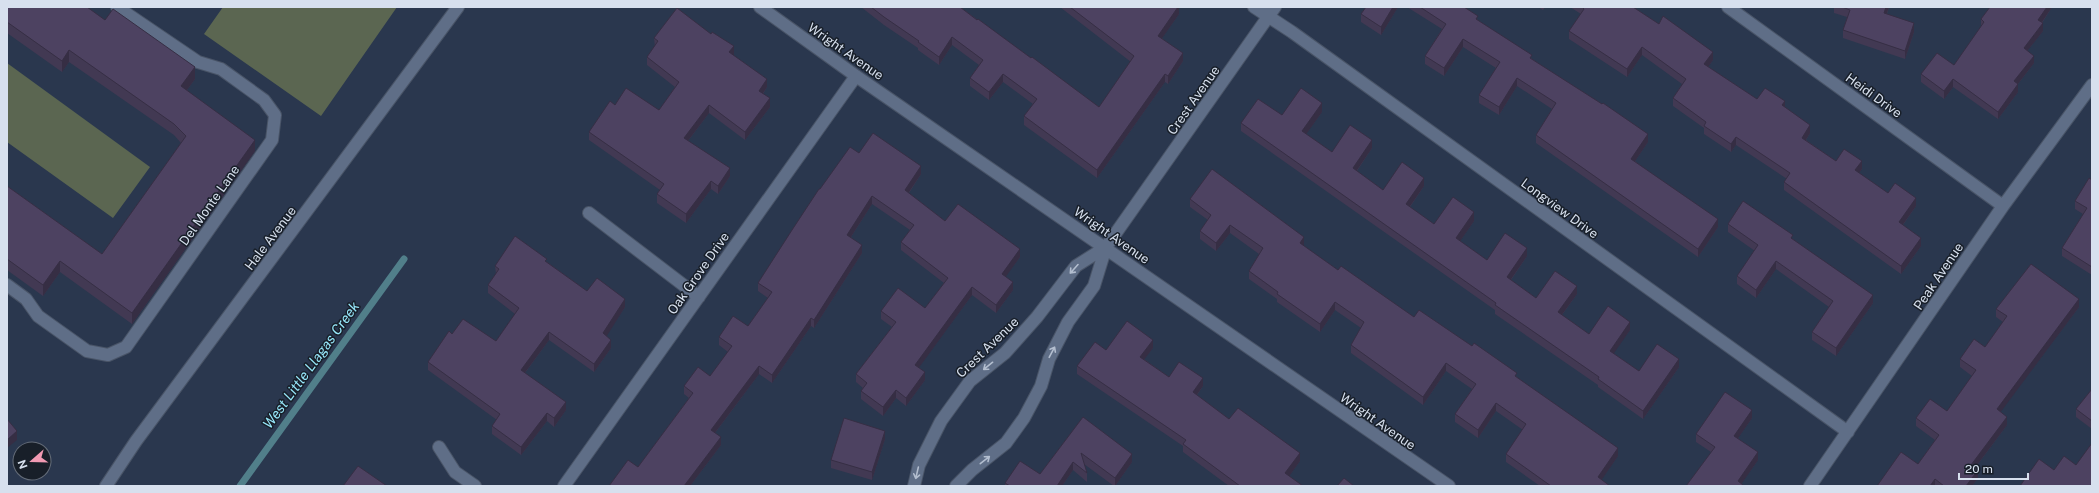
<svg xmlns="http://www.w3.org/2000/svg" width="2099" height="493" font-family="'Public Sans',sans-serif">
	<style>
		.green { fill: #5b6651 }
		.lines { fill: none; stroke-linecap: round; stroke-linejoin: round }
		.stream { stroke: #517f8a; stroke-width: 7 }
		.service-casing { stroke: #495467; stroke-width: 14 }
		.minor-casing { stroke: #495467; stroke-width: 14 }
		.secondary-casing { stroke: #495467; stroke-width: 14 }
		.service { stroke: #5f6e87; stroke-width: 12 }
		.minor { stroke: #5f6e87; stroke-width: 12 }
		.secondary { stroke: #5f6e87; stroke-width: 12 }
		.wall { fill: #423953 }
		.shaded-wall { fill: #362e44 }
		.building { fill: #4d4261; stroke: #362e44 }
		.oneway { stroke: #b3becf }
		.labels { text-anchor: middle; stroke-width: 3; stroke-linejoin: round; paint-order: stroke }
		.street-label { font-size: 13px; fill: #d7e0ee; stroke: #181f29 }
		.water-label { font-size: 14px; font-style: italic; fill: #97e8fb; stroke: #181f29 }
	</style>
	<rect width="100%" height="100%" fill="#2a374e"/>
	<path class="green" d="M223,7h174l-76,109 -117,-82z
		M7,63l143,104 -37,51 -106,-76z"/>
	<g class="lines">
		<path class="stream" d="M240,486l164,-227"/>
		<defs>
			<path id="service" d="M7,285l19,14 12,17 49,35 21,4 18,-8 146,-207 3,-25 -11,-15 -43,-31 -23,-7 -81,-55"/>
			<path id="minor" d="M760,7l96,69 593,410
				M1254,7l38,25 556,400
				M1728,7l275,199
				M589,213l110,84
				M439,447l16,25 20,14
				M564,486l292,-410
				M914,486l5,-21 22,-44 29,-40 35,-28 32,-36 39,-51 30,-19
				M956,486l16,-16 34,-27 18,-25 17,-32 8,-27 19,-37 26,-36 12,-39 169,-240
				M1810,486l193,-280 89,-121"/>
			<path id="secondary" d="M106,486l30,-45 322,-434"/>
		</defs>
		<use href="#service" class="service-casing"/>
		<use href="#minor" class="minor-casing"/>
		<use href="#secondary" class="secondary-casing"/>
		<use href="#service" class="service"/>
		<use href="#minor" class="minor"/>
		<use href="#secondary" class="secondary"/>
	</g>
	<path class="wall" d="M7,7l98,13 90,59 -8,11 68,61 -123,173 -72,-52 -17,24 -36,-26v-84l95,68 79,-111 -7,-8 -105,-73 -7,10 -55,-39z
		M861,7h99l139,100 32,-45 -71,-55h119v7l-17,24 21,23 -15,23 -3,-2 -68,96 -73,-53v-9l9,-12 -30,-22 -14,18 -19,-14v-8l9,-13 -27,-20 -13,20 -21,-15v-2l-34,-23z
		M1366,7h32l-17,28 -20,-13v-8z
		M1407,7h57l14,13 170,122 -13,19 83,66 -20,30 -162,-114v-8l16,-26 -35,-23 -18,29 -20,-12v-8l17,-27 -33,-21 -19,29 -19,-12v-8l17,-27z
		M1538,7h7l-2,3z
		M1570,7h63l80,53 -5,7 49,32 28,8 25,26 -4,7 30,21 26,8 -3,4 29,20 28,13 -13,19 18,21 -20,28 -117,-84v-8l3,-3 -51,-34 -5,7 -27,-18v-6l-31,-22v-8l9,-14 -40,-29 -15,22 -58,-38v-8l12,-17z
		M1834,7h55l-2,7 27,18 -9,27 -62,-21v-8l4,-13 -13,-4z
		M1990,7h62l-10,16 1,8 -16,20 7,12 -16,21v8l-20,27 -45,-32 -9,12 -23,-17v-8l33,-9 27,-38v-8z
		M654,38l80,17h-1l34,32 -4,7 7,13 -25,33 -36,-27 -21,28 42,35 -12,18 -7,-5 -25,34 -29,-20v-9l3,-4 -71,-50v-8l26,-27 44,5 16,-23 -28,-22v-8l8,-10z
		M1322,112l-16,22 26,18 40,-4 -15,23 26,19 41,-4 -14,21 24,17 40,-3 -14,20 27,19 40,-4 -16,24 25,18 41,-4 -15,21 27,19 41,-4 -17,23 26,18 40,-4 -36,52 -45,-32v-2l-103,-71v-4l-254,-179v-8l41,-8z
		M859,153l62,21 -12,19 36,28 75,36 -15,20 8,13 -17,23 -24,-18 -53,72 6,13 -19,26 -10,-8 -13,18 -22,-17v-8l2,-3 -7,-6v-8l36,-47 -11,-8v-8l44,-3 19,-25 -43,-33v-8l9,-12 -38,-26 -21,33 11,16 -48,75 -3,-2 -39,57 -13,-9 -44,59 6,12 -31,41h-81l29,-19 51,-69 -5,-4v-8l26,-10 18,-24 -9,-7v-8l29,-11 20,-28 -10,-7v-8l62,-94z
		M2092,180v95l-30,-19v-8l21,-34 -8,-5v-8z
		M1190,199l114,46v1l34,24 76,47 58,29 45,31 101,79 -17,24 9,6h-70l-34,-24v-8l17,-24 -27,-19 -18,27 -23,-16v-8l17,-25 -26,-18 -23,34 -72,-52v-8l10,-17 -26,-18 -15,22 -43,-30v-3l-28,-20v-8l10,-17 -29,-21 -14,18 -16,-12v-8l8,-11 -18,-13z
		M1728,224l65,15 80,64 -37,53 -24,-16v-8l17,-25 -53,-38 -20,29 -19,-14v-8l18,-25 -27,-19z
		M547,262l40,29 38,16 -19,29 5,12 -17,24 -45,-32 -24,33 41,37 -12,17 -7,-6 -26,34 -29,-21v-8l5,-6 -69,-50v-8l24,-28 44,7 19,-27 -27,-21v-8l8,-11 -1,-8z
		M2079,307l-79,105 7,13 -32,43 3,10 -6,8h-95l41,-22 17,-24 -19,-14v-8l31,-7 25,-35 -12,-9v-8l25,-12 18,-25 -7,-5v-8z
		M1153,348l-9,11 25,18 34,9 -6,9 32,24 71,42 -11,15 14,10h-74l-46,-34v-6l-106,-72v-8z
		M2092,389v40l-16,-12v-8z
		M1083,417l49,45 -17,24h-1l-30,-22 3,9v9l-14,-12 -11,16h-57v-3l35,-9z
		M1752,418l-14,20 20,22 -17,24 2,2 -32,-34 -15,-10v-8z
		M885,439l-13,41 -41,-12v-8z"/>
	<path class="shaded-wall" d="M1178,7h1v7l-21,30v-8z
		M1393,7h5l-17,28v-8z
		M1886,7h3l-5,14v-8z
		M2047,7h5l-14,21v-8z
		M1914,23v9l-9,27v-8z
		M2043,23v8l-19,24v-7z
		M952,37v8l-13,20v-8z
		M1463,39v8l-19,29v-8z
		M734,46v9l-5,6v-9z
		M1642,47v8l-15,22v-8z
		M69,50v12l-7,10v-11z
		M1713,52v8l-9,13v-9z
		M1183,53v8l-15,23v-8z
		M2034,56v7l-20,26v-8z
		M195,67v12l-14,19v-12z
		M1003,74v8l-14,18v-8z
		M1165,74v8l-68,96v-8z
		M1517,78v8l-18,29v-8z
		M767,79v8l-8,12v-8z
		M1953,79v8l-9,12v-8z
		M2018,84v8l-20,27v-7z
		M770,98v9l-25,33v-8z
		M1785,101v8l-3,-4z
		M1322,103v9l-20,28v-9z
		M709,105v8l-25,33v-8z
		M1810,125v8l-8,13v-8z
		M1648,134v8l-17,25v-8z
		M1736,137v8l-5,7v-8z
		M255,140v11l-123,173v-11z
		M1372,140v8l-19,28v-8z
		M1862,161v8l-7,9v-8z
		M921,166v8l-16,24v-8z
		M730,168v8l-12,18v-8z
		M1424,178v8l-18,26v-8z
		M711,181v8l-25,34v-9z
		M872,196v8l-25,39v-8z
		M1916,198v8l-17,24v-8z
		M1474,212v9l-18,26v-9z
		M1718,219v8l-20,30v-8z
		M1230,225v8l-14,18v-8z
		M1304,237v8l-4,7v-9z
		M1921,238v8l-20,28v-8z
		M862,245v8l-48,75v-8z
		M1527,248v8l-20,29v-8z
		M1020,249v8l-18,25v-8z
		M60,261v11l-17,24v-11z
		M1776,261v8l-20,29v-8z
		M1013,282v8l-17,23v-8z
		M1577,286v8l-19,26v-8z
		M972,287v8l-57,78v-8z
		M1873,295v8l-37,53v-8z
		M625,299v8l-22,35v-9z
		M2079,299v8l-82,110v-8z
		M1335,302v8l-15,22v-8z
		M811,318v8l-39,57v-8z
		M1630,322v8l-20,29v-8z
		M549,332v8l-28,38v-8z
		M611,340v8l-17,24v-8z
		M1153,340v8l-13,17v-8z
		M1679,359v8l-36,52v-8z
		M1446,363v8l-23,34v-8z
		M759,366v8l-48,64v-8z
		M925,372v8l-19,26v-8z
		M1203,378v8l-10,14v-8z
		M896,390v8l-13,18v-9z
		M566,402v8l-12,17v-9z
		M1496,403v8l-18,27v-8z
		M1752,410v8l-18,26v-8z
		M547,413v8l-26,34v-8z
		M2007,417v8l-36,48v-8z
		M17,431v9l-10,8v-8z
		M885,431v8l-13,41v-8z
		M721,437v8l-31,41h-6z
		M1618,448v8l-20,29v-8z
		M1758,452v8l-18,26 -2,-5z
		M1300,453v8l-15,21v-9z
		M1132,454v8l-17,24v-8z
		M1073,462v8l-11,16h-5z
		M1978,470v8l-6,8h-6z
		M1935,479v7h-5z"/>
	<path class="building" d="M7,7h80l18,13 8,-11 82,58 -14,19 74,54 -123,173 -72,-52 -17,24 -36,-26v-73l95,68 84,-118 -12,-12 -105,-74 -7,11 -55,-39z
		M871,7h89l17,13 1,-1 53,39 1,-1 67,50 35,-51 -64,-49h108l-20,29 25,17 -15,23 -3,-2 -68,96 -73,-54 13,-17 -34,-25 -14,18 -19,-14 13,-18 -31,-23 -13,20 -21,-15 1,-1 -35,-24z
		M1366,7h27l-12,20 -20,-13z
		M1420,7h44l14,9 -2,3 56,36 -2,3 72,46 1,-1 45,31 -17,25 87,60 -20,30 -162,-114 20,-32 -39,-25 -18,29 -20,-12 21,-33 -37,-23 -19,29 -19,-12 21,-32z
		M1582,7h51l26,17 4,-8 50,36 -9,12 53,35 8,-11 20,13 -3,4 28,20 -8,13 34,23 8,-12 18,12 -7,9 33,23 7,-10 21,15 -17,24 22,16 -20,28 -117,-84 6,-9 -54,-36 -5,7 -27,-18 2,-4 -33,-24 13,-19 -44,-32 -15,22 -58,-38 15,-22z
		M1842,7h44l-2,6 30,10 -9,28 -62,-21 7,-20z
		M1990,7h57l-9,13 5,3 -19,25 10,8 -20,25 4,3 -20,28 -45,-33 -9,12 -23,-17 16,-21 17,12 30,-43 -3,-3z
		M677,8l34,26 1,-2 22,14 -5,6 38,27 -8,12 11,7 -25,34 -36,-27 -25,33 46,30 -12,18 -7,-5 -25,33 -29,-20 7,-10 -75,-52 21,-31 5,4 11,-17 33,22 20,-28 -32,-25 11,-16 -4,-3z
		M1301,88l21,15 -20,28 30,21 18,-27 22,15 -19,28 30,22 19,-28 22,16 -18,26 28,20 19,-27 21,15 -18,26 31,22 18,-27 22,15 -20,29 29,21 19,-27 22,15 -19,26 31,22 19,-28 22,16 -20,29 29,20 18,-27 22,15 -36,52 -45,-32 1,-2 -104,-72 1,-2 -255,-180 17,-24 24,16z
		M873,133l48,33 -16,24 40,31 13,-17 62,45 -18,25 11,8 -17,23 -24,-18 -57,78 10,7 -19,26 -10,-8 -13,17 -22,-16 6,-8 -11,-9 40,-52 -15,-11 17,-23 27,20 23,-30 -47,-36 13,-17 -42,-29 -25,39 15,10 -48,75 -3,-2 -39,57 -13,-9 -48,64 10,7 -37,49h-75l19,-26 10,7 55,-74 -9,-7 14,-19 12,9 22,-30 -13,-9 14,-21 15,10 24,-34 -14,-9 34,-53 27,-41h1l30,-42 9,6z
		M1212,169l92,68 -4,6 38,27 3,-4 73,51 5,-7 53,36 2,-3 43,30 -2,3 103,72 -20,29 12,9h-59l-45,-32 20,-30 -30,-21 -18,27 -23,-16 21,-30 -30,-21 -23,34 -72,-52 13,-23 -29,-20 -15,22 -43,-30 1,-2 -29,-21 14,-23 -33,-23 -14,18 -16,-12 11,-16 -21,-16z
		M2089,178l3,2v87l-30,-19 25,-40 -12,-7z
		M1743,201l50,34 -2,3 82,57 -37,53 -24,-16 21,-31 -57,-40 -20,29 -19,-14 21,-31 -30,-21z
		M515,236l32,23 -2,2 42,30 10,-13 28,21 -22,34 8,7 -17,24 -45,-32 -28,38 45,32 -12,16 -7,-5 -26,34 -29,-21 8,-12 -72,-52 21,-31 3,3 11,-15 33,22 23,-33 -31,-23 11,-16 -4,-3z
		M2031,264l48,35 -82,110 10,8 -36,48 7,5 -12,16h-22l-9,-7 -5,7h-53l24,-34 17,12 21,-29 -23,-17 14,-19 17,12 29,-41 -16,-11 14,-20 11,8 22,-31 -11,-7z
		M1127,321l26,19 -13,17 29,20 10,-15 24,16 -10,14 36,27 9,-11 62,45 -15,20 18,13h-63l-57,-42 3,-4 -109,-74 18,-24 11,8z
		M2092,389v32l-16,-12z
		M1725,392l27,18 -18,26 24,16 -20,29 5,4 -1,1h-56l29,-39 -19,-13z
		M1083,417l49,37 -17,24 -34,-25 6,20 -14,-11 -16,24h-47l-5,-3 15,-22 20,13z
		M844,418l41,13 -13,41 -41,-12z
		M7,419l10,12 -10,9z
		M2092,443v43h-72l19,-27 15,11 10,-14 12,9z
		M358,466l29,20h-44z
		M1344,478l10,8h-17z"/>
	<defs><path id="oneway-shaft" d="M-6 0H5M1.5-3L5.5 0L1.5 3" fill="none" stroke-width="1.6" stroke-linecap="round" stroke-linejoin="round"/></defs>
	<g class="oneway">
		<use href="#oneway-shaft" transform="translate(1074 269) rotate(132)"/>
		<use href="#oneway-shaft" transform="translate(1052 352) rotate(-62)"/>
		<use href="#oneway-shaft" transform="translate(988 366) rotate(141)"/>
		<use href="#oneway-shaft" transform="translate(985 460) rotate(-38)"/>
		<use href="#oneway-shaft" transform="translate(917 473) rotate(103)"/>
	</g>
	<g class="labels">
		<g class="street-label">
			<text transform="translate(846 51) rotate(35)" y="5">Wright Avenue</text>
			<text transform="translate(1874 95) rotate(36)" y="5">Heidi Drive</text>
			<text transform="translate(1193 100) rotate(-55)" y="5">Crest Avenue</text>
			<text transform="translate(209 205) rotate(-55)" y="5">Del Monte Lane</text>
			<text transform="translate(1560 208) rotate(36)" y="5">Longview Drive</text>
			<text transform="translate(1112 235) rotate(35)" y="5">Wright Avenue</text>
			<text transform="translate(270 238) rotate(-53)" y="5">Hale Avenue</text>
			<text transform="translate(698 273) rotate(-55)" y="5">Oak Grove Drive</text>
			<text transform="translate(1938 276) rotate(-56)" y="5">Peak Avenue</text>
			<text transform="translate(987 347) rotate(-44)" y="5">Crest Avenue</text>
			<text transform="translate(1378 421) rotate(35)" y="5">Wright Avenue</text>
		</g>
		<g class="water-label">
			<text transform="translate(311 365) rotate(-54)" y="5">West Little Llagas Creek</text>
		</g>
	</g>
	<rect width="2099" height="493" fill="none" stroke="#d7e0ee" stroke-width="16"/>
	<g transform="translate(32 461) rotate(250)"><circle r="19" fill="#181f29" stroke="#646c78"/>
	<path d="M0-3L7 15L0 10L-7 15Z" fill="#f19ab3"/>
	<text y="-6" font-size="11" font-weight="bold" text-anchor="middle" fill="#d7e0ee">N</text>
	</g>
	<path d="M1959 473v6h69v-6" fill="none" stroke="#d7e0ee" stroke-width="2"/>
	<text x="1965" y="473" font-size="12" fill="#d7e0ee" stroke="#181f29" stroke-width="3" paint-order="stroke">20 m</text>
</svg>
